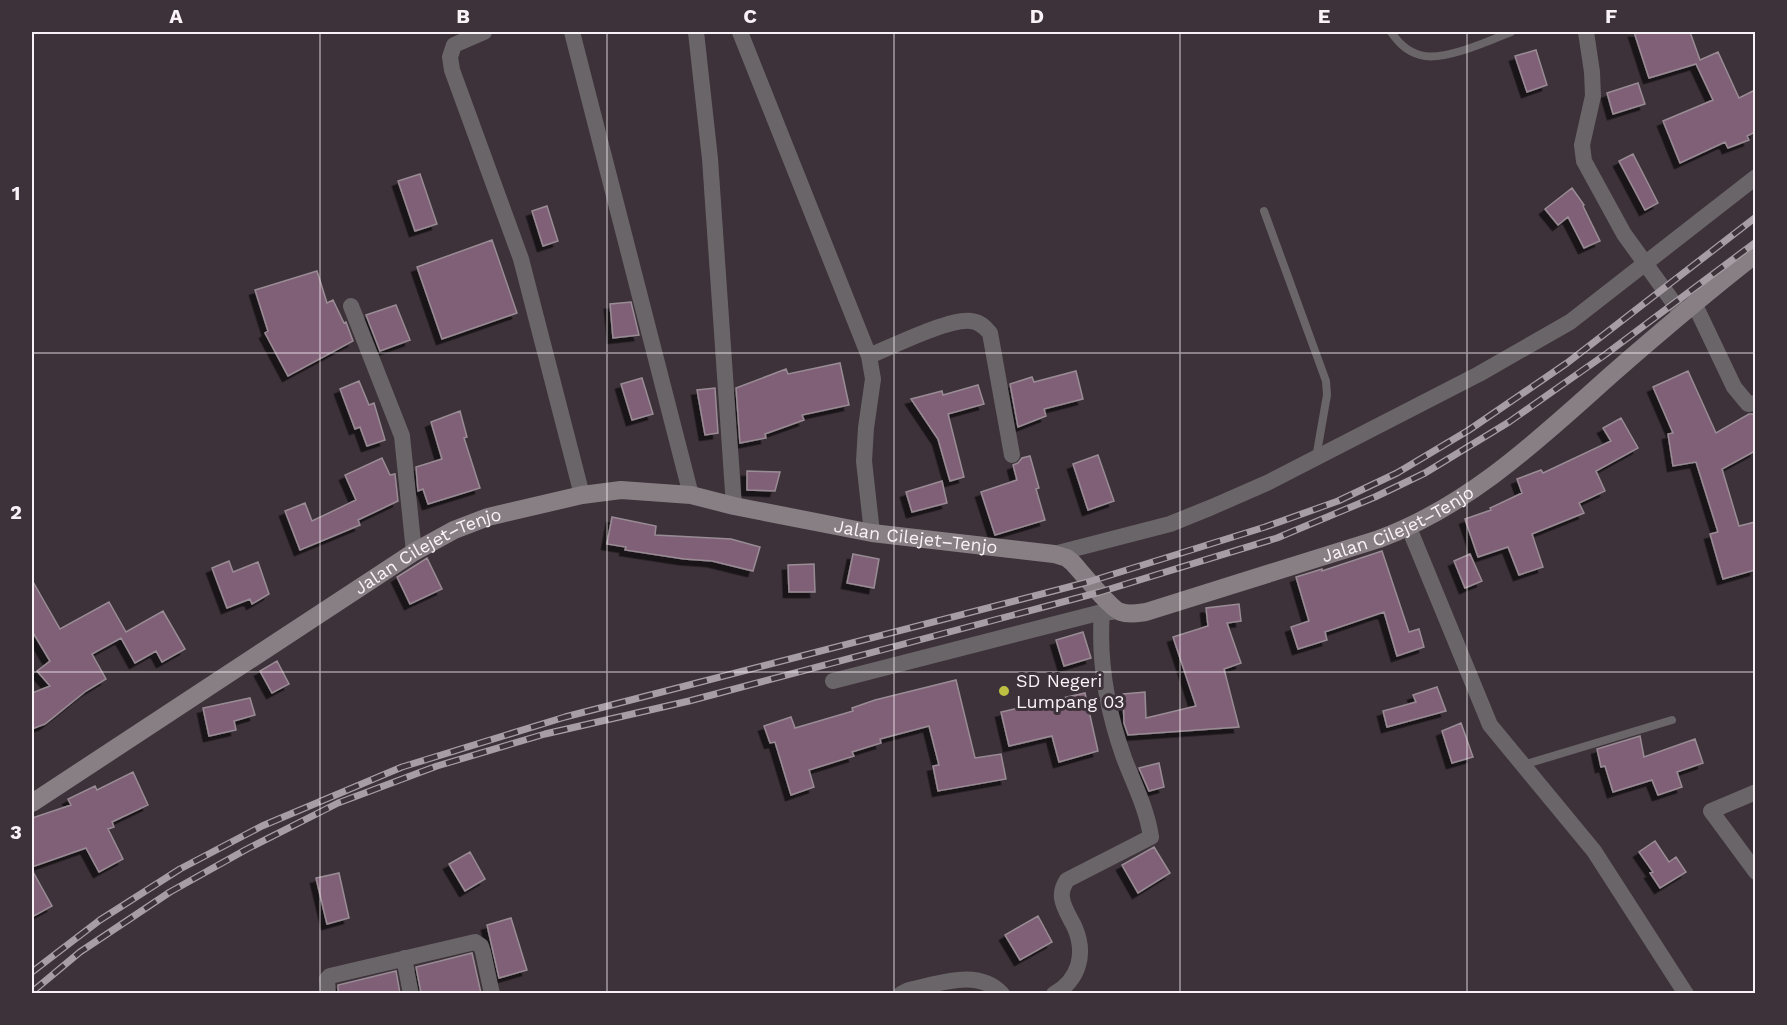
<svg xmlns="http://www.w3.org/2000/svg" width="1787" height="1025" font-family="'Work Sans',sans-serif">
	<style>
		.building { fill: #806077; stroke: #998c95; stroke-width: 1.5; filter: url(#shadow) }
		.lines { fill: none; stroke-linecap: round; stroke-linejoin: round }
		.lane { stroke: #6a6569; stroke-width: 8 }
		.street { stroke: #6a6569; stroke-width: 16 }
		.secondary { stroke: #887f85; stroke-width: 18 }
		.rail-casing { stroke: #a69ea4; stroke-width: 7 }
		.rail { stroke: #3d3239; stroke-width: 4.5; stroke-dasharray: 14; stroke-linecap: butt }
		.grid { fill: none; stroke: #f9f2f7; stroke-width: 1.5; stroke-opacity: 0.55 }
		.poi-dot { fill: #bdbf43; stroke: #3d3239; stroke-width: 2 }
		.labels { text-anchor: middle; stroke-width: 6; stroke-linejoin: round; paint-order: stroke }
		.street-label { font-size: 18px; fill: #f9f2f7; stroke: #3d3239 }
		.poi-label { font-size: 18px; fill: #f9f2f7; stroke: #3d3239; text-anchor: start }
		.neatline { fill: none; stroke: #f9f2f7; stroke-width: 2 }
		.grid-label { font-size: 20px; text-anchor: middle; font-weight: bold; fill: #f9f2f7 }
	</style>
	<defs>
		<filter id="shadow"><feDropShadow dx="-5.5" dy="5.5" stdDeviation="0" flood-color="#0009"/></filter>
	</defs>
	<rect width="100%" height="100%" fill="#3d3239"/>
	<path class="building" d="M1634,32h56l10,28 18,-8 21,46 16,-8v42l-8,4 2,4 -21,8 -3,-6 -45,21 -17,-42 50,-21 -17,-36 -47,14z
		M1536,50l11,35 -20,7 -12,-36z
		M1638,83l7,21 -32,10 -6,-21z
		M1633,154l25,49 -13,7 -26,-49z
		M420,174l17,50 -22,7 -17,-50z
		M1572,188l12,17 -1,1 17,35 -16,7 -16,-31 -10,8 -13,-16z
		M547,206l11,35 -15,5 -11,-35z
		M492,240l25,73 -75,26 -25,-72z
		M317,271l10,32 6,-3 11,23 2,-1 7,19 -65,35 -23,-43 3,-2 -13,-41z
		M631,302l8,33 -26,3 -3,-34z
		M396,305l14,35 -30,11 -14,-36z
		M840,363l9,42 -47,10 2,5 -39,14 1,4 -26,5 -4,-55 50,-19 2,5z
		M1076,371l7,28 -39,10 2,7 -28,11 -8,-43 22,-7 2,5z
		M1688,371l28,62 33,-19h6v37l-33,18 17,57 16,-4v48l-32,9 -13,-45 8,-2 -22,-70 -23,4 -5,-32 5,-1 -20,-46z
		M642,378l11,36 -21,6 -11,-36z
		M359,381l10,24 5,-2 11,37 -18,6 -7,-19 -5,2 -15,-40z
		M978,385l6,19 -36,10 16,63 -14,4 -12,-42 -27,-40 31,-8 1,4z
		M715,388l3,45 -13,2 -8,-45z
		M460,411l7,26 -3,1 16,50 -52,16 -5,-15 -5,2 -2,-24 26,-8 -11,-37z
		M1621,418l17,30 -42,23 9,20 -26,12 5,10 -52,21 11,33 -24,8 -11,-28 -30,10 -13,-38 26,-9 -1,-2 32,-15 -5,-14 24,-9 2,3 68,-32 -8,-13z
		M1098,455l16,46 -26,9 -15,-46z
		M1030,456l9,32 -3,1 9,31 -50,15 -14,-43 36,-12 -4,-15 5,-2 4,-5z
		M382,458l8,17 5,-1 3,27 -40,19 2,5 -60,25 -15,-39 20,-8 7,18 44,-21 -11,-25z
		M747,471l33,1 -5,19 -28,-1z
		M942,481l5,22 -35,9 -6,-20z
		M612,517l44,9 -1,9 76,4 29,8 -7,24 -41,-10 -28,-2 -59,-9 1,-3 -19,-3z
		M1382,551l27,81 10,-3 5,18 -27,9 -13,-44 -59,20 2,8 -29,9 -7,-22 18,-6 -13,-44 26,-8v2z
		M853,554l26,5 -5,29 -27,-5z
		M1470,554l12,27 -17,7 -11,-27z
		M427,558l15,31 -32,15 -13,-27z
		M229,561l4,11 25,-10 11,32 -17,10 -2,-5 -23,9 -15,-40z
		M814,564l1,28h-26l-1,-27z
		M32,580l28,49 49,-27 17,30 37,-21 22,38 -23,13 -6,-11 -21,12 -14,-25 -29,16 14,25 -20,12 -41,33 -13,5v-36l18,-7 -13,-15 13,-10 -18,-30z
		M1239,604l2,17 -14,2 14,40 -17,6 15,58 -111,8 -4,-12 -1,-29 22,-2 1,26 50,-12 -23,-69 35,-11 -2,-18z
		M1083,632l8,26 -27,8 -8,-26z
		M277,661l12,23 -17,9 -12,-22z
		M956,680l19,78 26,-4 5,25 -68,12 -5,-25 6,-1 -10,-39 -49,13 1,4 -29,9 2,4 -45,14 5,17 -23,8 -16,-53 -5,1 -6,-17 27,-9 4,11 58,-17 -1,-3 23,-8z
		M1437,687l9,24 -59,16 -4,-16 33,-9 -3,-7z
		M1085,693l13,58 -39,11 -7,-26 -43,10 -8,-34z
		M250,698l5,17 -21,6 2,9 -27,6 -6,-28z
		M1461,723l12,34 -21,6 -10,-32z
		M1640,736l4,21 51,-18 8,24 -26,9 5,15 -24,8 -6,-15 -39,12 -8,-26 -4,1 -4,-18z
		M1159,763l5,24 -15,4 -10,-23z
		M133,772l15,33 -36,17 2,5 -6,2 15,30 -24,13 -13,-24 -54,19v-49l39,-13 -3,-6 27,-13 2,4z
		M1655,841l14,21 7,-5 10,15 -26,16 -10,-15 3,-1 -14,-20z
		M1154,847l16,26 -32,20 -16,-28z
		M470,852l15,27 -20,12 -16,-27z
		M32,870l20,36 -20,11z
		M339,873l10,45 -22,6 -11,-46z
		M1038,916l14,26 -32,18 -15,-25z
		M511,918l16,52 -28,8 -12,-53z
		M472,953l9,40h-60l-5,-26z
		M396,971l4,22h-62v-8z"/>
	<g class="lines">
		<path class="lane" d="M1391,32c7,10 15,19 29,23 23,7 69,-14 91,-23
			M1264,211l62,170 1,14 -11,63
			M1523,765l149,-45"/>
		<path class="street" d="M484,32l-30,13 -4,12 2,13 69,189 61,236
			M572,32l119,463
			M696,32l14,127 24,347
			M740,32l129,324 4,23 -7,49 -2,33 8,72
			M1586,32l6,40 1,24 -11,49 2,16 40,73 57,79
			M1694,303l40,84 14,17 8,-1
			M351,306l51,130 12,116
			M869,356c22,-9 80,-38 102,-35 9,1 14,6 19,12l22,122
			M1409,528l81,197 104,126 92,143
			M1054,554l116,-30 42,-17 57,-25 210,-108 91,-52 186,-145
			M833,681l269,-69h10
			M1756,792l-45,19 45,61
			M404,958l7,36
			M328,994l-1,-15 3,-3 145,-34 6,4 2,6 9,42
			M901,994l8,-4c30,-6 69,-22 93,4
			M1054,994c25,-14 32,-40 21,-66 -4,-9 -12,-20 -13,-30 -1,-7 1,-12 5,-18l84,-43c-4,-28 -17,-53 -27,-79 -17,-48 -26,-95 -22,-146"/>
		<path class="secondary" id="s1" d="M32,803l382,-251 40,-22 34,-13 94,-22 39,-5 70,5 43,11 138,27 182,21 13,4 6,5c8,9 39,47 48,49 8,3 17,1 25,0l233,-73c92,-34 161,-101 233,-165 47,-41 94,-81 144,-120"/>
		<defs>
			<path id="rail" d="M32,972l68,-52 80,-51 82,-43 140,-59 163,-50 523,-135 177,-55 73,-26 59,-28 72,-43 98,-67 189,-146
				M32,992l48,-40 90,-60 77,-43 91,-46 99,-37 108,-32 144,-33 411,-109 177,-54 98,-41 50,-24 84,-51 97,-68 150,-112"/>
		</defs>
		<use href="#rail" class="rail-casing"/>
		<use href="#rail" class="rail"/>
	</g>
	<path class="grid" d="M320,32v962M607,32v962M894,32v962M1180,32v962M1467,32v962M32,353h1724M32,672h1724"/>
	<circle class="poi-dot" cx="1004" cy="691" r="6"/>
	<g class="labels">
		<g class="street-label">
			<text dy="6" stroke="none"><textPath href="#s1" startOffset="1496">Jalan Cilejet–Tenjo</textPath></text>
			<text dy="6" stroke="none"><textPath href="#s1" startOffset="974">Jalan Cilejet–Tenjo</textPath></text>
			<text dy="6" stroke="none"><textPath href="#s1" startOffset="470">Jalan Cilejet–Tenjo</textPath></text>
		</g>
		<g class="poi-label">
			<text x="1016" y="687">SD Negeri<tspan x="1016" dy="21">Lumpang 03</tspan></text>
		</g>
	</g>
	<rect width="1787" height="1025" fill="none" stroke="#3d3239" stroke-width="66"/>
	<rect x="33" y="33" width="1721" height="959" class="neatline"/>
	<g class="grid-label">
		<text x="176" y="23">A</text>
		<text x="463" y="23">B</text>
		<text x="750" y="23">C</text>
		<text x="1037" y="23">D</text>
		<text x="1324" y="23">E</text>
		<text x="1611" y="23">F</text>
		<text x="16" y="200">1</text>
		<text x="16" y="519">2</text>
		<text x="16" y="839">3</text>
	</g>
</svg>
